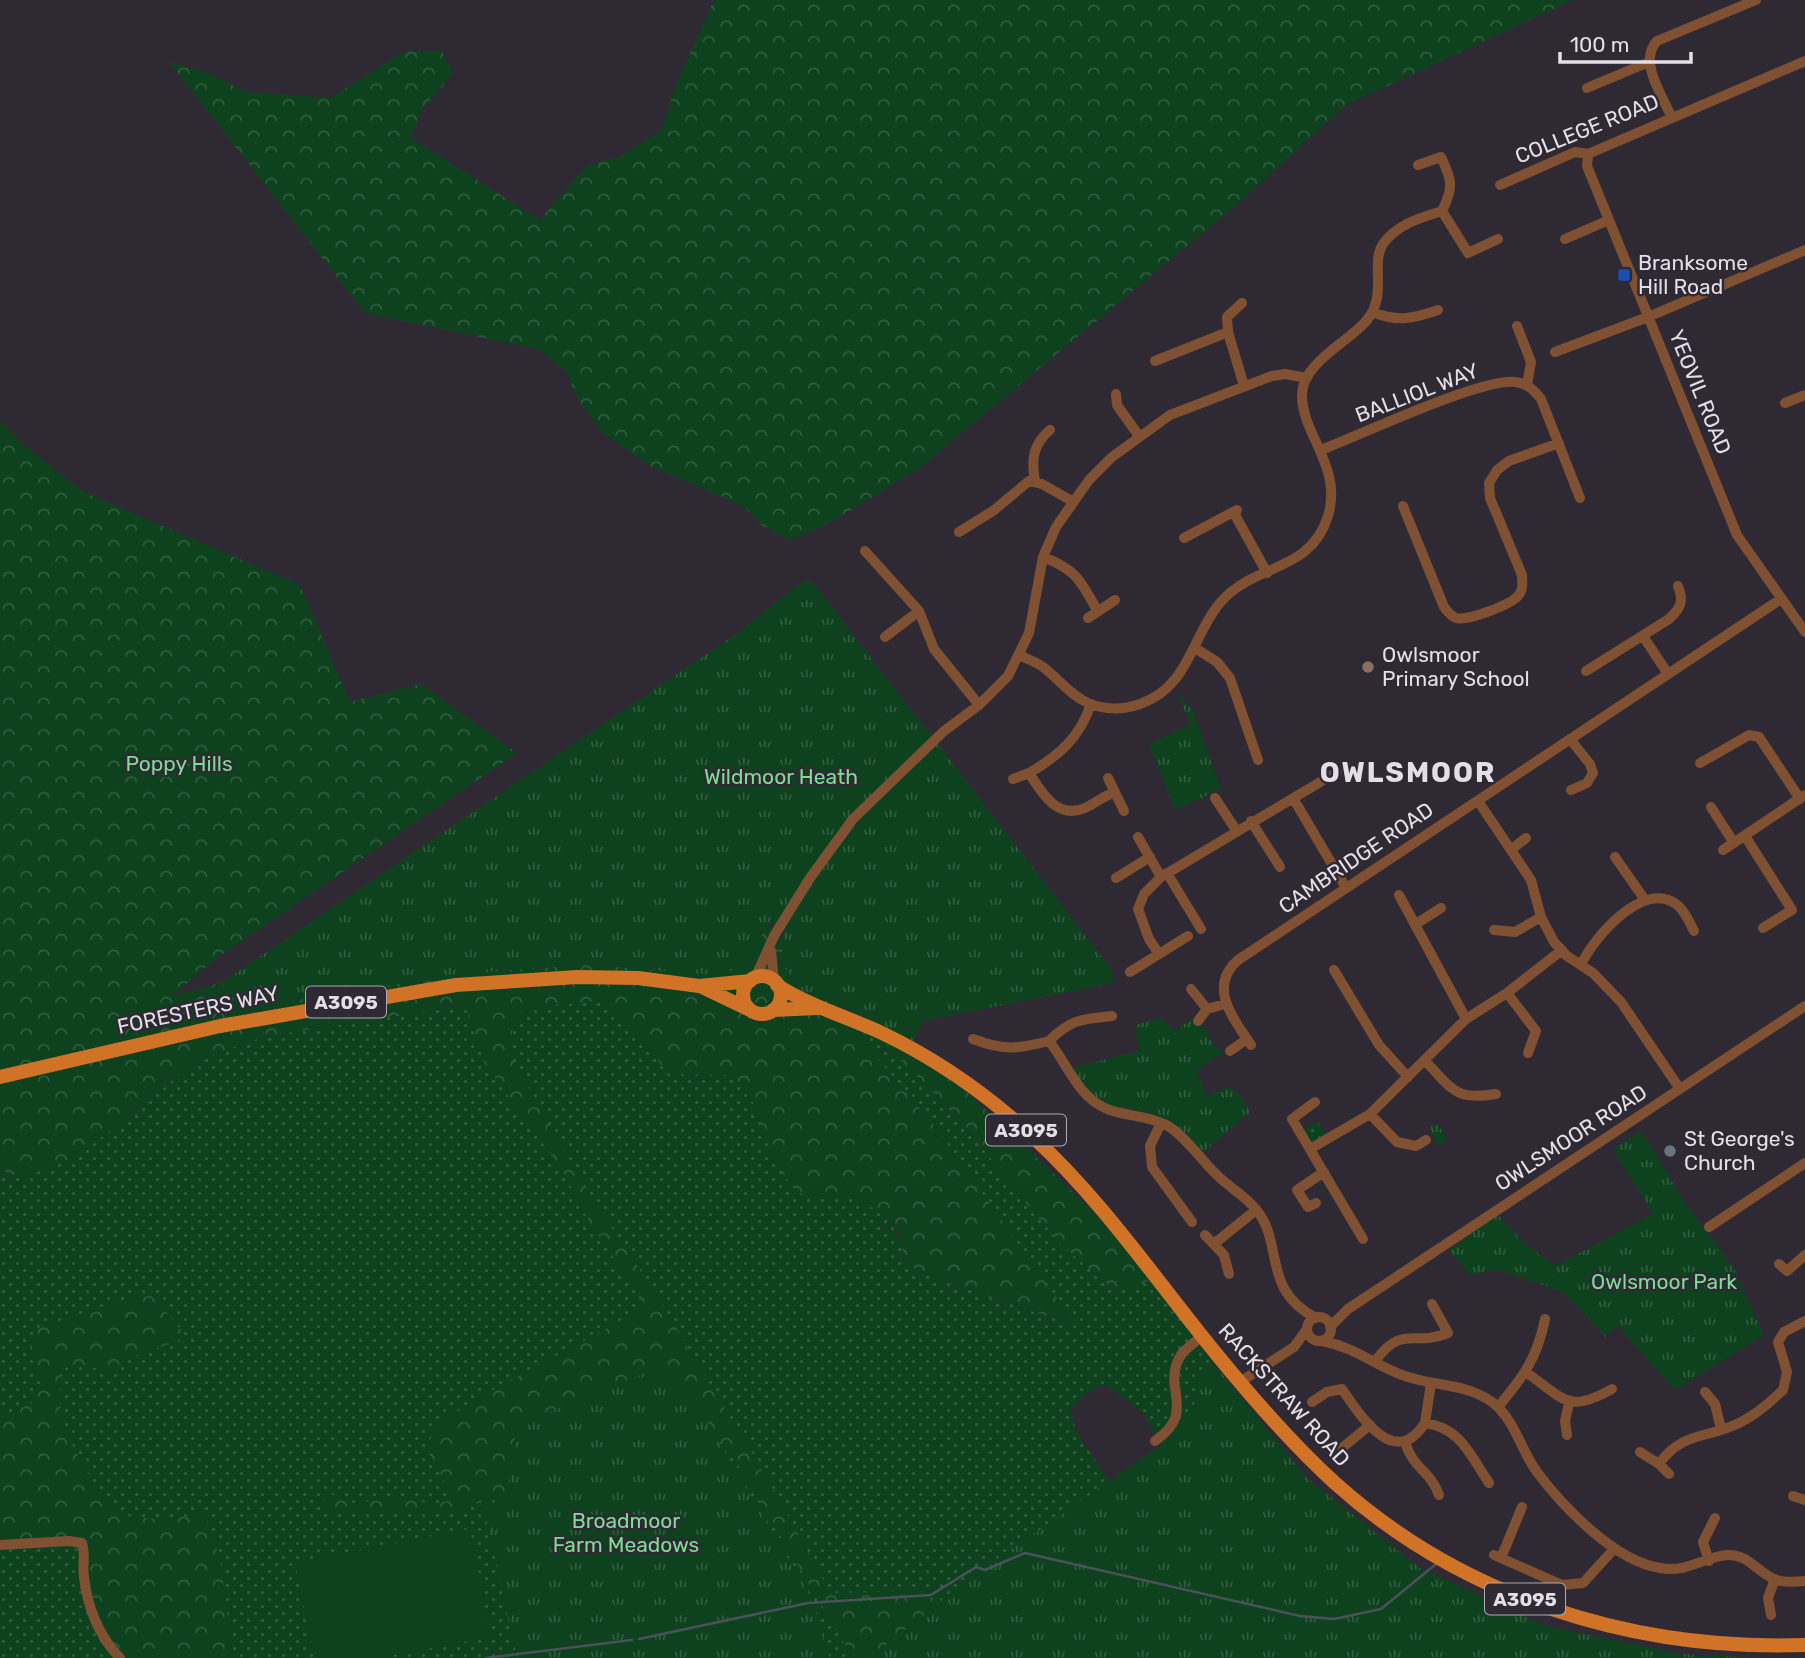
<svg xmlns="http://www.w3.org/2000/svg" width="1805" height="1658" font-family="Rubik,sans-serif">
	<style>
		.grass { fill: url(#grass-dots) }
		.forest { fill: url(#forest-crowns) }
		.park { fill: url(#park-tufts) }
		.pitch { fill: #0e411e }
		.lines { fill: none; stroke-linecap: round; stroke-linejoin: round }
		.stream { stroke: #495257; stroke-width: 2.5 }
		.minor { stroke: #7f5132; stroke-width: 10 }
		.major { stroke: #d07327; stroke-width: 14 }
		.transit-dot { fill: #1a4fb4; stroke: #2f2934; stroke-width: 2.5 }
		.education-dot { fill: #8d6e63; stroke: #2f2934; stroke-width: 2.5 }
		.worship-dot { fill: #6b7280; stroke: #2f2934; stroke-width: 2.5 }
		.labels { text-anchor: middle; stroke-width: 5; stroke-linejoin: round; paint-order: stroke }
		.shield { fill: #2f2934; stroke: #ada8b1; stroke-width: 2 }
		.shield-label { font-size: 19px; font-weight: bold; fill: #e3dfe6 }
		.street-label { font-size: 21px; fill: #e3dfe6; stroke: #2f2934 }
		.poi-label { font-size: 21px; fill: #e3dfe6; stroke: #2f2934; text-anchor: start }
		.park-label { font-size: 21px; fill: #7dde93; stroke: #2f2934 }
		.district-label { font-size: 28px; font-weight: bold; letter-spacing: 2px; fill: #e3dfe6; stroke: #2f2934 }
	</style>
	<defs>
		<pattern id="grass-dots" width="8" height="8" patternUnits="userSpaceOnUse" patternTransform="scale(1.75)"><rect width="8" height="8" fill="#0e411e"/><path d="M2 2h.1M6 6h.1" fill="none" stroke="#315c3f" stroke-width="1.8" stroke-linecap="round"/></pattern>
		<pattern id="forest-crowns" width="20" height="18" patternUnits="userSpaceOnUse" patternTransform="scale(1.75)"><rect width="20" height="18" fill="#0e411e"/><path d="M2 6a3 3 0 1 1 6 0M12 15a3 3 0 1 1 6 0" fill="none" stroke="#315c3f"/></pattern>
		<pattern id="park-tufts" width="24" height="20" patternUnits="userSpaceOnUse" patternTransform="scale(1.75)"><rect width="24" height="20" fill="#0e411e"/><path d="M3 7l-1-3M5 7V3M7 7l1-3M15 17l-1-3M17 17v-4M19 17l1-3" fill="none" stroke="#315c3f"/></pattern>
	</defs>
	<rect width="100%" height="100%" fill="#2f2934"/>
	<path class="grass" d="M608,1000l61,74 57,1 16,11 74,113c10,0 24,-4 34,-2 37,8 48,33 55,65l17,12 154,52 -141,-199 -66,-79 -15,-23 20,7 97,100 35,48 56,65 51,44 38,-9 63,84 -18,22 -2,24 -33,38 -17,-35 -37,-27h-11l-26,23 6,22 34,52 -241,175h-869v-488l23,8 117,-71 59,-48 67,-23 199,-30 40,11 37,-11z
		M1317,1121l10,15 -16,11 -10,-16z"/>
	<path class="forest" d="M714,0h859l-227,105 -111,101 -318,264 -93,56 -34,14 -29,-15 -18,-19 -93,-40 -48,-34 -24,-33 -12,-28 -28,-22 -173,-36 -196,-251 37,10 40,20 84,6 75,-47h37l11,23 -31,35 -11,29 129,82 47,-55 30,-7 44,-27 17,-51z
		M0,421l26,26 58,45 216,93 50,117 71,-18 96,69 -303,207 -42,36 49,-13 371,-251 20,-7 141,185 39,38 62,77 15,23 66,79 142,199 -155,-52 -17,-12 -7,-31 -17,-19 -31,-15 -34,2 -20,-7 -19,-27 -23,-61 -12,-18 -17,-11 -56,-1 -61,-74 -65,6 -21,6 -9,15 -5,24 81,143 63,94 118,195 61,110 89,-2 19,10 219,-154 51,70 -314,141h-42l-127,-213 -244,56 -24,12h-125l-11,-6 7,-14 24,10 45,-5 38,6 18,-5 -29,-53 20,-27 48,-29 153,-83 -60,-91 -24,-46 -77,-106 -20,-58 -199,30 -67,23 -117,94 -59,25 -23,-8z
		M917,717l194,252 2,14 -190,38 -10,20 181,171 57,68 -22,9 -15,1 -52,-45 -56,-65 -35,-48 -97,-100 16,10z
		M150,1292l31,38 -2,11 -48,16 -21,14 -34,-7 -11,4c-20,51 23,106 51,147l51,5 37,-8 16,46 13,100h-122l-23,-49 -14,-61 -74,-8v-122l32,-15 10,-19 -12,-39 8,-17z"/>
	<path class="park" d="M810,579l301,390 2,14 -190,38 -10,20 -77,-37 -32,-10 -24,-33 5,-25 -15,-15 -25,42 -27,12 -130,-10 -121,8 -225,36 -21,-26 515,-349 59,-47z
		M1175,690l18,21 28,78 -46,21 -26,-66 42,-20z
		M1161,1018l14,13 18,-13 3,9 6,-2 13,22 9,5 -28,18 11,26 21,-9 11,7 11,18 -49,42 -33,-32 -21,-10 -37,-6 -23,-11 -15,-27 67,-17 -4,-26z
		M1438,1123l9,17 -9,6 -9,-18z
		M1641,1131l44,72 48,64 31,68 -89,55 -58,-65 -12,12 -42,-45 -63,-22 -30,5 -21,-25 49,-35 27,29 30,22 98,-52 -40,-65z
		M1214,1364l93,114 113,90 126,58 135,28 87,4h-899l117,-92 175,-118 33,-38 2,-24z
		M660,1367l32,30 119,200 19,61h-313l-33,-149 23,-16 10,-68z"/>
	<path class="pitch" d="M470,1529l21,108 -113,21h-64l-19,-96z"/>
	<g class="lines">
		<path class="stream" d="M639,1639l169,-36 123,-8 45,-28 9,3 40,-17 275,63 34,3 47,-10 55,-45
			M486,1658l146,-18"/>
		<path class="minor" d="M1587,88l62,-26
			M1671,116c-9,-21 -33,-55 -14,-75l99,-41
			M1588,154l-1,12 150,369 68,97
			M1500,185l75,-33 13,2 217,-93
			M1442,211l26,42 30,-14
			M1565,239l44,-19
			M1242,303l-15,14 1,15 16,54
			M1372,312c26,10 40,7 66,-2
			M1517,326l14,36 -4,23
			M1555,352l93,-35 157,-67
			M1155,361l73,-29
			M1116,394l1,11 22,31
			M1785,403l20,-8
			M1321,450c39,-15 160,-72 194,-68 12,1 19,8 26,17l39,99
			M1035,481c-4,-21 -2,-37 15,-51
			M1403,506l41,101c4,5 7,9 12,11 12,3 54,-13 62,-22 6,-7 4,-13 4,-21l-32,-77 -1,-15 8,-13 12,-9 50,-18
			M1234,513l33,60
			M959,532l34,-21 36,-30 13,3 30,17
			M1184,538l53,-28
			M865,551l54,60 15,38 45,56
			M1043,557c34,13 37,23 54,53
			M1088,618l27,-18
			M1643,636l25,38
			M885,637l34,-26
			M1195,648l22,14 13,16 28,82
			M1019,655c8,4 17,7 24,12 16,12 27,28 45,36 17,7 35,7 52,1 54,-18 52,-80 91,-112 34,-28 81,-24 97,-76 15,-50 -27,-82 -26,-122 1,-32 47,-52 65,-74 21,-26 3,-56 16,-76 14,-20 37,-26 59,-33 12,-24 10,-31 -1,-54l-23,8
			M1586,671l83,-52c12,-11 15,-18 9,-33
			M1091,704c-11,33 -32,52 -62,69 13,20 28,47 56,35 10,-5 19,-12 30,-16
			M1570,739l20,25 3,9 -6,10 -16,7
			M1700,763l49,-28 10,2 41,62
			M1108,778l16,33
			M1013,779l16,-6
			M1215,798l21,32
			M1293,798l53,90
			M1478,801l53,79 10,37 13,25 13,14 26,17 28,29 59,87
			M1711,807l23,36
			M1251,821l29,46
			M1745,836l47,74 -29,18
			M1138,837l23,40
			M1512,849l14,-11
			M1723,850l82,-55
			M1615,857l30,43
			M1167,873l34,56
			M1116,878l34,-21
			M1399,895l67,124
			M1416,924l25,-16
			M1494,930l21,2 26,-15
			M771,951l3,30
			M1159,954l-10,-15 -11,-30 6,-15 17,-17 176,-105
			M1581,965c12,-27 62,-85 95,-61 8,5 14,19 18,27
			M1334,970l45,75 29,32
			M1130,972l58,-36
			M755,978l19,-42 36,-58 43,-59 91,-88 35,-26 29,-29 21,-43 14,-76 13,-30 33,-47 23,-23 58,-42 102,-39 13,-2 22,4
			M1191,989l16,20
			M1507,993l29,38 -8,22
			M1198,1021l9,-12 18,-5
			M973,1039c31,12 45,10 76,2
			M1049,1041c19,24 29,56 58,68 21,8 41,6 61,17 19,12 33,34 49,49 10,10 23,18 33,28 38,35 7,84 66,115
			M1049,1041c22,-22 33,-22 63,-25
			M1251,1045c-17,-26 -44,-58 -13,-85l543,-361
			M1230,1051l17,-12
			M1425,1061c28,28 29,40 71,33
			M1315,1102l-23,17 71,120
			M1370,1114l27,28 19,4 10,-6
			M1161,1123l-11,23 2,21 40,55
			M1310,1149l60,-35 96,-95 41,-26 55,-43
			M1316,1203l-8,4 -11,-17 27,-18
			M1709,1227l96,-64
			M1205,1235l19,20 5,19
			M1215,1243l41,-33
			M1779,1264l8,7 18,-16
			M1307 1329a12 12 0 1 1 24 0a12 12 0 1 1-24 0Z
			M1330,1327l18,-18 457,-303
			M1322,1341c36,7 51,24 83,35 31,11 69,7 94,32 18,19 23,44 38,64 27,36 78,89 123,96 28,5 43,-11 67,-13 21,-1 29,16 47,24 9,4 21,3 31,2
			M1376,1360c27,-36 37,-13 72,-27l-16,-29
			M1527,1373c37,26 41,41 85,16
			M1240,1382l54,-35 13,-18
			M1705,1392l10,12 6,25
			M1312,1402l15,-10 15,-3c19,28 53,81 83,34 36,5 45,32 64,60
			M1498,1407c25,-30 39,-48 47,-88
			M1425,1423l6,-40
			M1567,1435l-2,-14 4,-18
			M1155,1441c44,-31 5,-52 26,-86 5,-7 14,-13 21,-19
			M1405,1442c8,27 25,28 34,53
			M1342,1448l28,-23
			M1640,1452l19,12
			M1669,1474l-10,-10c23,-33 48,-25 80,-41 17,-8 31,-21 44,-33l4,-18 -9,-30 6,-10 21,-11
			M1793,1496l12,4
			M0,1545l69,-4 13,2c4,11 0,23 2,34 3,29 15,60 36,81
			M1494,1555l68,30 21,-2 31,-34
			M1501,1558l21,-51
			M1709,1561l-6,-19 12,-24
			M1771,1615l-3,-17 7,-19"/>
		<path class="major" d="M743 995a19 19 0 1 1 38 0a19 19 0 1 1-38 0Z
			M777,985c32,21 70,32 105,48 56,27 106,62 151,104 70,64 125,146 185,219 36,44 75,89 117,127 129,116 299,168 470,162
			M702,987l48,23
			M773,1010l44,-2
			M0,1077l220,-51 236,-41 121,-8 61,1 61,8 51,-5"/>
	</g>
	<rect class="transit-dot" x="1617" y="268" width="14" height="14" rx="3.5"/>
	<circle class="education-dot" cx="1368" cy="667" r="7"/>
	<circle class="worship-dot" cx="1670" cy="1151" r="7"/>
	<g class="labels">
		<g class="shield">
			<rect x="306" y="986.5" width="80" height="31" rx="5"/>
			<rect x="986" y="1114.5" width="80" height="31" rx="5"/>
			<rect x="1485" y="1583.5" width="80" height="31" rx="5"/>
		</g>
		<g class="shield-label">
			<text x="346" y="1009">A3095</text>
			<text x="1026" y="1137">A3095</text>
			<text x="1525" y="1606">A3095</text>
		</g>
		<g class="street-label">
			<text transform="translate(1587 129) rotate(-22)" y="7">COLLEGE ROAD</text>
			<text transform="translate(1700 392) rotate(68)" y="7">YEOVIL ROAD</text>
			<text transform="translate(1417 393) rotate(-21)" y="7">BALLIOL WAY</text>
			<text transform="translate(1356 858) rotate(-34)" y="7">CAMBRIDGE ROAD</text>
			<text transform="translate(198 1010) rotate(-12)" y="7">FORESTERS WAY</text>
			<text transform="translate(1571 1138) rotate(-33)" y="7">OWLSMOOR ROAD</text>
			<text transform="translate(1284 1395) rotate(48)" y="7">RACKSTRAW ROAD</text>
		</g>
		<g class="poi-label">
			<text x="1638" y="270">Branksome<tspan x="1638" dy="24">Hill Road</tspan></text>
			<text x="1382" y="662">Owlsmoor<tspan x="1382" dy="24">Primary School</tspan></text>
			<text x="1684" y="1146">St George's<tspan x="1684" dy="24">Church</tspan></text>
		</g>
		<g class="park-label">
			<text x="179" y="771">Poppy Hills</text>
			<text x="781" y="784">Wildmoor Heath</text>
			<text x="1664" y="1289">Owlsmoor Park</text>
			<text x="626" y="1528">Broadmoor<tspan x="626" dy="24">Farm Meadows</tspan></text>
		</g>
		<g class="district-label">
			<text x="1408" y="782">OWLSMOOR</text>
		</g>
	</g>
	<path d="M1560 52v10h131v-10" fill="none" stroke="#e3dfe6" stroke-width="3.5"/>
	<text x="1570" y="52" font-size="21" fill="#e3dfe6" stroke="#2f2934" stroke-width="5" paint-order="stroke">100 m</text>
</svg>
